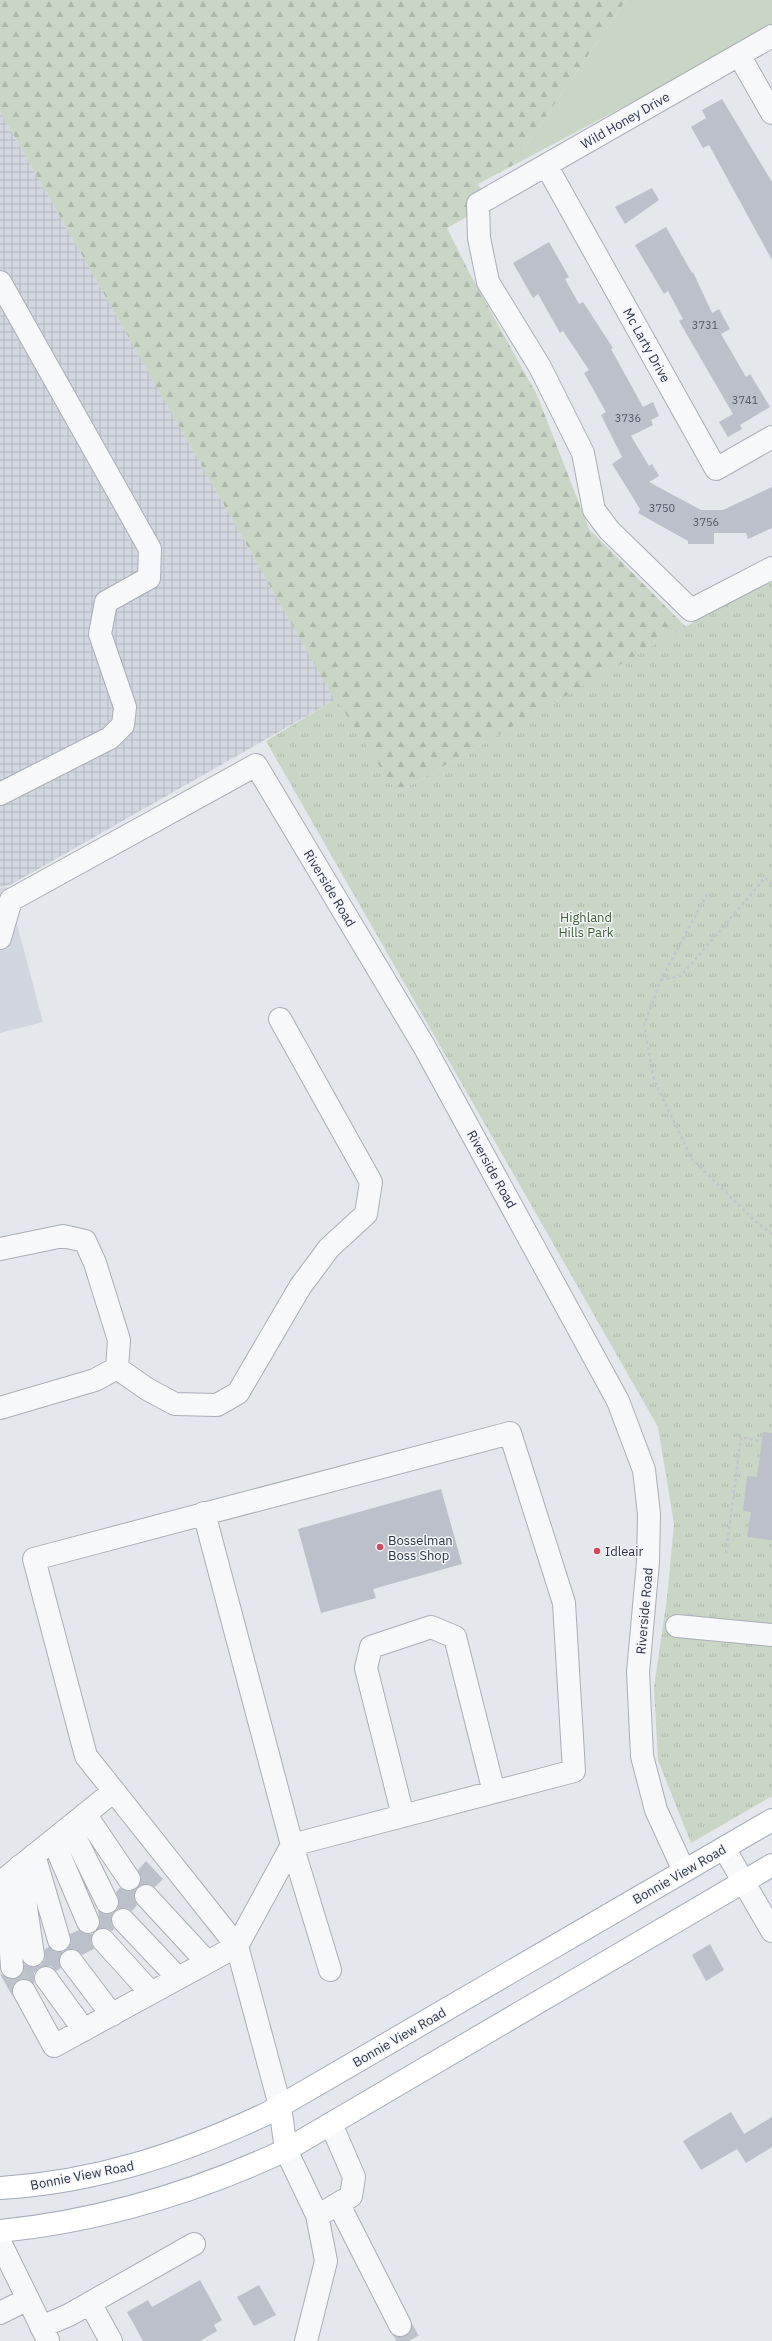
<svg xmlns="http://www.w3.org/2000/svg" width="772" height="2341" font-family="'IBM Plex Sans',sans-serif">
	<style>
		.built { fill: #d2d6de }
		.industrial { fill: url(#industrial-grid) }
		.grass { fill: #c9d6c5 }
		.forest { fill: url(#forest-firs) }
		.park { fill: url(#park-tufts) }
		.building { fill: #bbc0ca }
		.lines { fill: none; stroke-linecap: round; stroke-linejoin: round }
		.minor-tunnel { stroke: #bfc3cb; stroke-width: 22; stroke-dasharray: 22 11; stroke-linecap: butt }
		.minor-casing { stroke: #a9aeb7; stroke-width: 24 }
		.major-casing { stroke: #a3abb8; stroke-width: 24 }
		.path { stroke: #c2c5cb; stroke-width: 2.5; stroke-dasharray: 3 3; stroke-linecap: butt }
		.minor { stroke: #f7f8fa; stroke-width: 22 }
		.major { stroke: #fff; stroke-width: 22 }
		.poi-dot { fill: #d1495b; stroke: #f4f6f9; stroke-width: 1.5 }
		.labels { text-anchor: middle; stroke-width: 3; stroke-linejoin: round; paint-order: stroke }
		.number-label { font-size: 11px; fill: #4f5766 }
		.street-label { font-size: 13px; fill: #2b3445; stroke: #f4f6f9 }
		.park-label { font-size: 13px; fill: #3f6138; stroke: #f4f6f9 }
		.poi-label { font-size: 13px; fill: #2b3445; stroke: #f4f6f9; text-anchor: start }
	</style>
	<defs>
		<pattern id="industrial-grid" width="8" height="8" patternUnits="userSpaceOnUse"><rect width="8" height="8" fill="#d2d6de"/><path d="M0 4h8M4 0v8" fill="none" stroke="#b4b8c0"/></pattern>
		<pattern id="forest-firs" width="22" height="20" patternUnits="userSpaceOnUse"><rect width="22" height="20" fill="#c9d6c5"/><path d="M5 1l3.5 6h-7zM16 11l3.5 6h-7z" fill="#adb8ab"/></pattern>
		<pattern id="park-tufts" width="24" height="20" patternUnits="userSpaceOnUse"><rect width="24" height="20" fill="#c9d6c5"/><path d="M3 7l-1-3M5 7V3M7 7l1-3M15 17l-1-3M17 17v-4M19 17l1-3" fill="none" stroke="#adb8ab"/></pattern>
	</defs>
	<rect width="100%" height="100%" fill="#e4e7ec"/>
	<path class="built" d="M7,887l36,135 -43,11v-145z"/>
	<path class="industrial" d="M0,111l335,589 -325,185 -10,2z"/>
	<path class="grass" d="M626,0h146v28l-260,138z"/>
	<path class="forest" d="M0,0h626l-114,166 -34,18 12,20 -43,24 23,46 67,121 52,134 97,98 -296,170 -390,-686z"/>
	<path class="park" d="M772,577v1219l-81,47 -33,-83 -4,-73 13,-89 7,-74 -16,-97 -392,-686 70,-42 61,94z"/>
	<path class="building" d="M722,99l50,83v78l-63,-115 -6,3 -12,-21 15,-9 -4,-8z
		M652,188l7,12 -34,24 -10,-17z
		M666,227l26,46 1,-1 19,41 7,-4 11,20 -9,5 25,43 4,-3 20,33 -30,18 2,4 -14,8 -9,-15 14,-8 -54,-93 4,-2 -15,-28 -4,3 -29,-49z
		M549,242l20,35 -4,2 14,25 4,-2 30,46 -2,1 32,58 10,-5 6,14 -8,4 2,5 -22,11 18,30 3,-2 7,12 -10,6 52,28h22l49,-23v41l-24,11 -2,-6h-32v11h-26v-3l-50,-28 2,-4 -28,-45 10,-7 -21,-42 5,-3 -22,-39 5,-3 -26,-39 -3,2 -22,-39 -5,4 -20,-35z
		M763,1432l9,1v107l-25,-3 4,-25 -8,-1 4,-35 10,1z
		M441,1489l21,75 -89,25 3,9 -55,15 -23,-84z
		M146,1861l17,18 -8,8 -6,-3 -10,2 2,-8 -3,-8z
		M120,1888l10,3 6,-2 -2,9 3,7 -5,6 -6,-3 -9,2 2,-8 -3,-10z
		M98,1910l8,4 7,-1 -2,10 3,6 -2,2 -6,-3 -8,1 2,-6z
		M79,1930l7,4h7l-2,8 3,7 -12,6 -7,-6 -9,1 5,-7 -1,-9z
		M710,1944l14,26 -18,11 -14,-26z
		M49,1947l7,5h7l-4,10 2,6 -5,3 -5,-5 -12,2 -5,5v11l-9,-5 -7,1 -6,10 1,7 -13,-23 12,5 7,-1 4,-6 1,-8 10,3 7,-2 4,-6v-10z
		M731,2112l13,22 28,-17v30l-26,16 -9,-14 -36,21 -18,-29z
		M200,2280l22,40 -8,5 3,6 -17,10h-57l-16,-29 21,-12 4,7z
		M259,2285l17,30 -22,11 -17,-29z"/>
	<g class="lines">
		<path class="minor-tunnel" d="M12,1967l12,24
			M400,2325l9,16"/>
		<defs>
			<path id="minor" d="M772,36l-294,168 1,34 9,44 52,85 43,86 11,57 15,20 82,80 81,-42
				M739,55l33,58
				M546,165l170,304 56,-32
				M0,282l150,267 -1,29 -43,24 -6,32 25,73 -2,18 -13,13 -110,56
				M0,938l11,-38 245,-135 168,281 194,355 26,69 5,44 -1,48 -10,110 4,84 14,54 28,61
				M0,1249l63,-13 22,5 10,22 24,77 -2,28 -22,12 -95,28
				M117,1368l30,21 28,15 42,1 21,-12 62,-106 29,-39 37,-34 5,-32 -91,-163
				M204,1513l88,332 38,125
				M677,1626l95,9
				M85,1814l44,65
				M403,1816l-37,-148 5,-21 60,-20 24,10 39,155
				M70,1827l37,75
				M53,1840l35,82
				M724,1848l48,83
				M34,1855l25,85
				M20,1866l13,89
				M146,1896l61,66
				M123,1920l55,58
				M103,1940l48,53
				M71,1961l41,54
				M12,1967l-6,-89 108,-87
				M46,1978l38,52
				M24,1991l30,55 183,-100 -151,-190 -52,-197 476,-126 54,170 10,168 -282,74 -55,101 43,160
				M286,2150l31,65 9,46 -20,80
				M339,2205l61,120
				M326,2211l25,-15 3,-19 -23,-53
				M0,2242l48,98
				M90,2303l21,38
				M0,2313l28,-14
				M41,2327l28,-12 125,-71"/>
			<path id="major" d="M280,2106l6,44
				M0,2188c97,-6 181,-34 268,-75l504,-293
				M0,2231c100,-10 196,-39 286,-81l486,-285"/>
		</defs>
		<use href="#minor" class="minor-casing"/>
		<use href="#major" class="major-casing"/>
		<path class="path" d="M707,894l-46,86 -17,45 10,55 38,79 63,62 17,13
			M661,980l20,-4 84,-98 7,5
			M726,1553l15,-116 31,7"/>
		<use href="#minor" class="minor"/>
		<use href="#major" class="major"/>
	</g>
	<g class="poi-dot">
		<circle cx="380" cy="1547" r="4"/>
		<circle cx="597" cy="1551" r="4"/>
	</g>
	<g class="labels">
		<g class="number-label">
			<text x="705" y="329">3731</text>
			<text x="745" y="404">3741</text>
			<text x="628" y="422">3736</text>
			<text x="662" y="512">3750</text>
			<text x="706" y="526">3756</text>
		</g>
		<g class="street-label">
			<text transform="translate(625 120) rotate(-30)" y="5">Wild Honey Drive</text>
			<text transform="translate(647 345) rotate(61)" y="5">Mc Larty Drive</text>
			<text transform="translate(330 888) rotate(59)" y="5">Riverside Road</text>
			<text transform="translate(492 1169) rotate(61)" y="5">Riverside Road</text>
			<text transform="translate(644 1611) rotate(-85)" y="5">Riverside Road</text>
			<text transform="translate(679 1874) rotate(-30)" y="5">Bonnie View Road</text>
			<text transform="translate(399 2037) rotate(-30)" y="5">Bonnie View Road</text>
			<text transform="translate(82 2175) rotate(-11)" y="5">Bonnie View Road</text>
		</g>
		<g class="park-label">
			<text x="586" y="922">Highland<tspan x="586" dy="15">Hills Park</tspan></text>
		</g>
		<g class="poi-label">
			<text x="388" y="1545">Bosselman<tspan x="388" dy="15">Boss Shop</tspan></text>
			<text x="605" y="1556">Idleair</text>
		</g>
	</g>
</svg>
